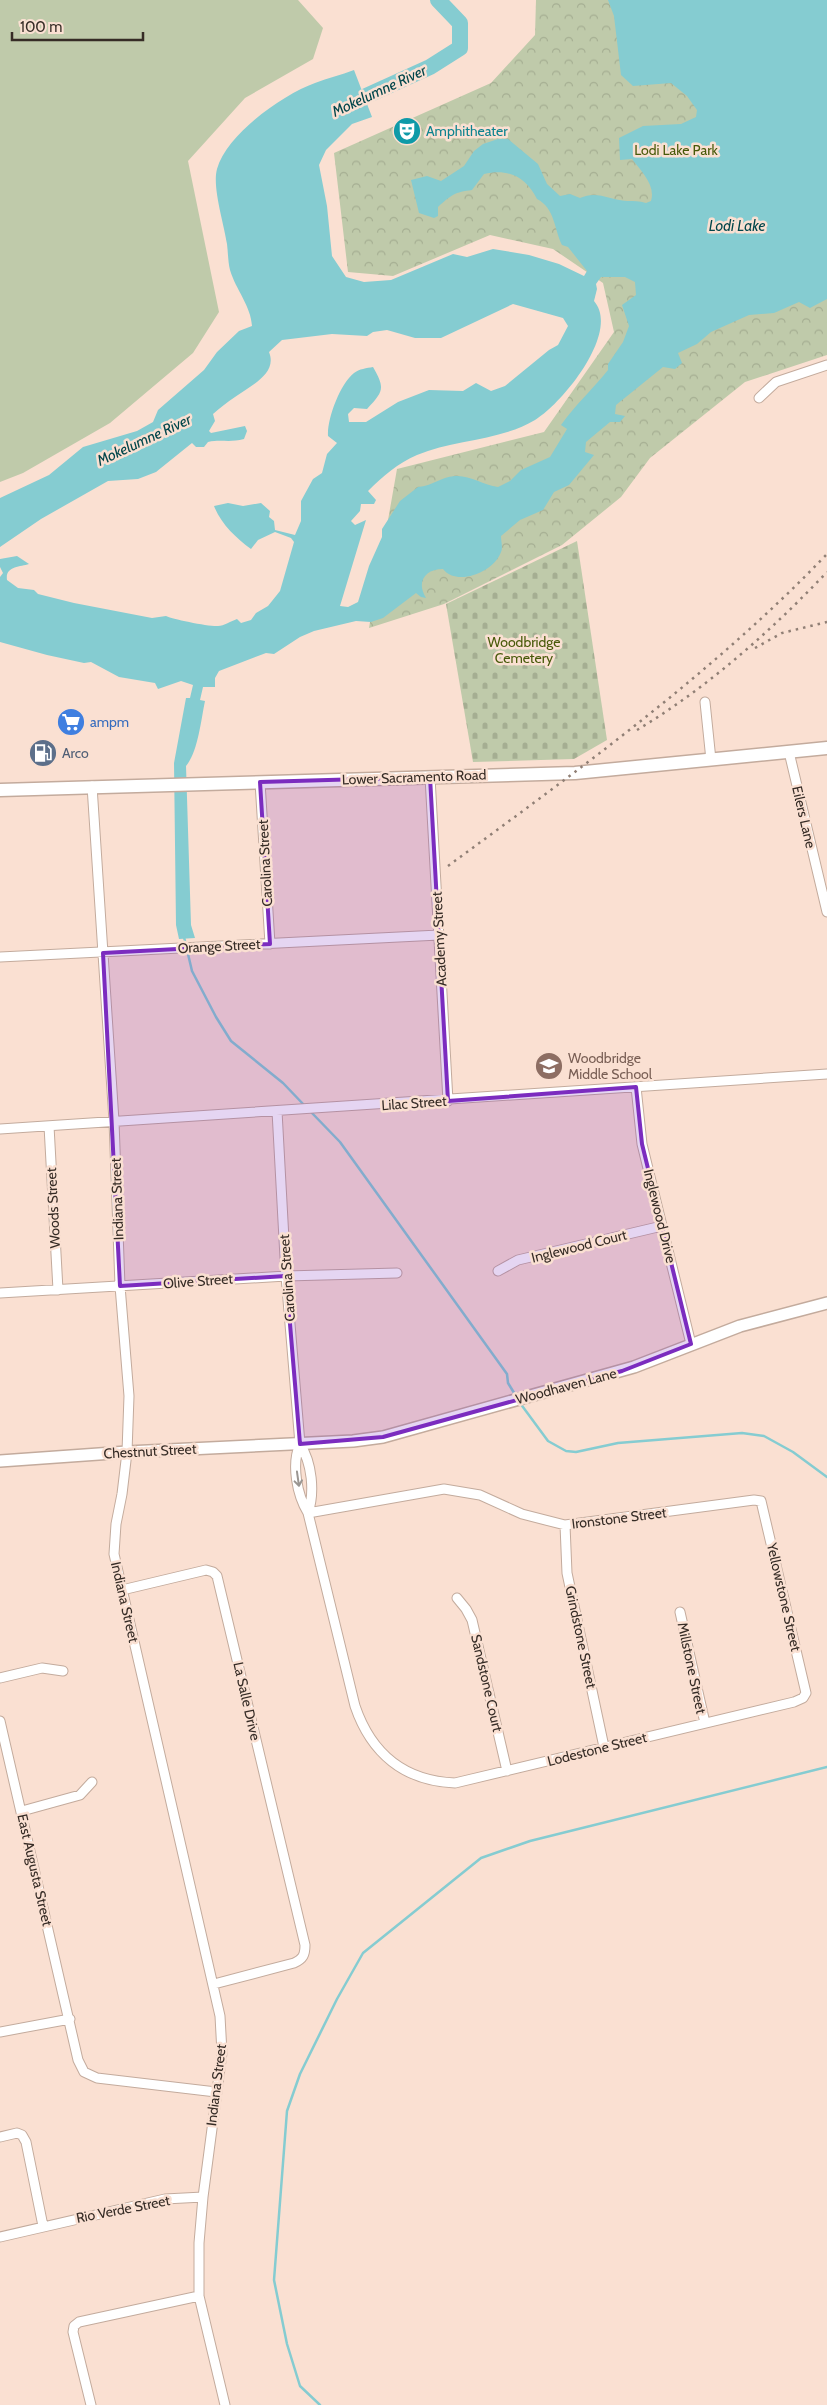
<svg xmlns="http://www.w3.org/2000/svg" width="827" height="2405" font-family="Cabin,sans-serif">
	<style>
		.green { fill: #bfcaaa }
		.cemetery { fill: url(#cemetery-stones) }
		.park { fill: url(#park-crowns) }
		.water { fill: #85ccd1; fill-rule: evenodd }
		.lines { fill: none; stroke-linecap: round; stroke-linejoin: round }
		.stream { stroke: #85ccd1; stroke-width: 2.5 }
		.river { stroke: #85ccd1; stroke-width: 16 }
		.minor-casing { stroke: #c3ab9d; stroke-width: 11 }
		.tertiary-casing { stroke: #c3ab9d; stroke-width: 14 }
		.secondary-casing { stroke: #c3ab9d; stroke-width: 15 }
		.minor { stroke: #fff; stroke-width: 9 }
		.tertiary { stroke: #fff; stroke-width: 11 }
		.secondary { stroke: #fff; stroke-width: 12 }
		.rail { stroke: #907f75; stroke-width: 2.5; stroke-dasharray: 2.5 5; stroke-linecap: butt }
		.oneway { stroke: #9a9692 }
		.marked { fill: #7b2cbf; fill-opacity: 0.2; stroke: #7b2cbf; stroke-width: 4; stroke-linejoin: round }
		.labels { text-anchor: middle; stroke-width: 5; stroke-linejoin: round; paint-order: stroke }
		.culture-label { font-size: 14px; fill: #0d838f; stroke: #fae0d2; text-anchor: start }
		.park-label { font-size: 14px; fill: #485a0a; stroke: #fae0d2 }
		.shop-label { font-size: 14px; fill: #366cbe; stroke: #fae0d2; text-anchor: start }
		.service-label { font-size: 14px; fill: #4e5e75; stroke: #fae0d2; text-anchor: start }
		.street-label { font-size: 14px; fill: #362c26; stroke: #fae0d2 }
		.education-label { font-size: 14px; fill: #785e54; stroke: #fae0d2; text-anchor: start }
		.water-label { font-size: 15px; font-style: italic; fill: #00454a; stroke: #fae0d2 }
	</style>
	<defs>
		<pattern id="cemetery-stones" width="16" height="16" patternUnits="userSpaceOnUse" patternTransform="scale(1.25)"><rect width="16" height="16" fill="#bfcaaa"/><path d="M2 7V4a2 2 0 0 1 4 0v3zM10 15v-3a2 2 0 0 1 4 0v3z" fill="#a5ae92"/></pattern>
		<pattern id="park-crowns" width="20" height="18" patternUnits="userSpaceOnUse" patternTransform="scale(1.25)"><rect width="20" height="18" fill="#bfcaaa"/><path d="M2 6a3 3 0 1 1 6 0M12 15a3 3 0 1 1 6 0" fill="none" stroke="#a5ae92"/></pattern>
	</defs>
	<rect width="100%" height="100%" fill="#fae0d2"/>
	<path class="green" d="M0,0h298l25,28 -10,31 -68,39 -57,63 31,151 -26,41 -83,70 -87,50 -23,9z"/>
	<path class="cemetery" d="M577,541l30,199 -33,19 -101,3 -27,-158z"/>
	<path class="park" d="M536,0h291v355l-82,27 -95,76 -29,39 -59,48 -118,59 -75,24 28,-159 147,-37 70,-100 -11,-49 -50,-34 -63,-14 -97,41 -45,-4 -14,-119 157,-70 44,-48z"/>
	<path class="water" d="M608,0h219v299l-17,9 -11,-6 -25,11 -25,2 -38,17 -14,12 -19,9 4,10 -7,6 -12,-2 -47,38 -1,9 10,2 -5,6h-10l-24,20 -1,10 9,3 -25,30 -15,7 -11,18 -23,10 -19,16c0,5 2,12 0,16 -7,20 -44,35 -58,17 -18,0 -27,13 -17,29l-5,-1 -5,-4 -33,25 -12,4 -15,-1 -42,10 -14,6 -26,17 -8,-1 -47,18 -4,7v9h-12l-3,13 5,1c-4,19 -7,51 -19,65l5,159 4,13 -16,1 -3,-14 -2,-162 12,-65h4l3,-13 -12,-4 -23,8 -3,-6 -36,-6 -28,-15 -7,1 -37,-8 -47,-13v-65l3,-4 -3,-6v-8l17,-3 12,8c-9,3 -24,2 -22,16l11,8 16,2 4,4 36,9 78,15 14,-2c5,3 45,11 52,10 6,0 13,-5 19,-7l4,4 10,-3 5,-7 12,-7 12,-15 14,-49 -3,-4 -16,-6 -17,8 -7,9c-15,-11 -30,-25 -37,-43l14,-3 15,3 18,-3 9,8 -1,6 5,4 1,9 20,5 6,-14v-20l12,-22 9,-6 5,-19 10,-11 -9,-7c-1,-17 12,-52 26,-63 5,-4 13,-5 19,-6 12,21 11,24 -6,42l-13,-1 -6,6 1,8h17l32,-20 31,-12 34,1 13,-8 15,8 14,-5 44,-36 9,-5 10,-19 -5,-8 -50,-14 -72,34h-26l-28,-8 -14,2 -6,4 -35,-2 -50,6 -13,12c9,22 -19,34 -34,45 -8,5 -15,11 -22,17l2,7 -6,10 2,2 34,-7 2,5 -3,8c-15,4 -23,0 -36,3l-4,5h-8l-4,-4 -36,29 -18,7 -30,2 -67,38 -41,28v-49l49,-23 34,-28 54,-16 16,-9 5,-12 46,-40 13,-18 22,-21 13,-5c-1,-20 -16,-36 -22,-56 -2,-8 -2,-18 -3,-26 -3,-20 -15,-57 -10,-75 10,-35 65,-74 98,-86 13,-5 26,-8 39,-13l18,47 -20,7 -26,26 -7,15 8,41 5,50 14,21 18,5 27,-2 62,-26 14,3 26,-8 36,6 30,9 25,12 3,-5 -19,-24 -6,-2c-8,-16 -7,-37 -25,-46 -11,-22 -29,-31 -53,-25l-12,16c-17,2 -21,5 -34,17v9l-4,2 -15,-5 -8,-33 16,-4 14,5 23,-15 10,-15 9,-7 15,-5h10l30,25 9,20 13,12 10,-2 10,4c17,-8 29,2 47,3 7,0 12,0 19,2l5,-2c5,-16 -10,-30 -19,-42l-12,1 -1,-22 24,-12 38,-2 15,-7 1,-7 -10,-14 -16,-13 -38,3 -12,-11 -7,-59zM601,277h24l10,5 1,13 -14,10 7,21 -6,16 -15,22v6c-15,19 -33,35 -47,55l6,4 -17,28 -29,13 -11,11 -12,6c-15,-2 -28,-12 -43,-11 -15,1 -22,10 -37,11l-18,14 -18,28v8l-13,29 -11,36 -10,5 -8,-1 26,-86 -11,5 -4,-4 9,-10 1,-7h13l2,-4 -8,-9c15,-15 30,-28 49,-36 37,-16 83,-14 118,-35 27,-16 86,-88 59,-119l3,-12 -1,-5z"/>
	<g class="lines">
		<path class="stream" d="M184,937l8,34 24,46 15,24 52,42 22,23
			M311,1112l29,30 167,232 1,9 8,13
			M520,1403l28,38 18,10 10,1 42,-9 124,-10 22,3 29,16 34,25
			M320,2405l-20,-19 -13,-42 -13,-64 13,-169 13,-37 37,-75 26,-46 118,-95 49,-17 297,-74"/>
		<path class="river" d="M344,106l86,-39 30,-19v-25l-22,-23"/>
		<defs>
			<path id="minor" d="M759,398l17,-16 51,-17
				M705,702l6,58
				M789,752l38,160
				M430,777l18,324
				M260,782l10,162
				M92,786l22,335 6,165 9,110 -2,56 -5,42 -6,30 -2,30 106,462 2,37 -19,144 -4,46v53l26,109
				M0,957l439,-22
				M636,1087l6,57 49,200
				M277,1111l9,165 14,168c-9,20 -3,51 8,69l47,193c16,47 49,75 100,77l339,-81 9,-4 3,-5 -45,-192 -7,-1 -189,25 -43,-11 -42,-19 -36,-6 -136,24
				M49,1126l9,164
				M0,1129l827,-55
				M498,1271l20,-11 144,-34
				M0,1293l286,-17 111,-3
				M300,1444c12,19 15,48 8,69
				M565,1525l2,48 37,174
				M122,1590l84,-20 7,2 4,4 88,369c0,10 -2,14 -11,18l-80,21
				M457,1598l9,11 6,11 35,151
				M680,1612l25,111
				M0,1678l42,-10 21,3
				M0,1721l78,339 6,12 13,6 119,14
				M22,1811l58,-16 12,-13
				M0,2032l70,-13
				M0,2137l17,-4 5,2 4,7 17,84
				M0,2237l165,-38 38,-2
				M91,2405l-18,-73 1,-6 5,-4 120,-26"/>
			<path id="tertiary" d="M0,1461l127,-9 226,-11 30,-4 251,-70 106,-41 87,-23"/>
			<path id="secondary" d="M0,790l575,-17 252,-25"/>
		</defs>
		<use href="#minor" class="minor-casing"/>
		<use href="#tertiary" class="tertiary-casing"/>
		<use href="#secondary" class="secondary-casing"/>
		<use href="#minor" class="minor"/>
		<use href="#tertiary" class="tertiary"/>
		<use href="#secondary" class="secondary"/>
		<path class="rail" d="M755,648l27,-15 45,-11
			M637,730c70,-42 134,-99 190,-158
			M448,866c132,-97 266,-194 379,-312"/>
	</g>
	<defs><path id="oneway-shaft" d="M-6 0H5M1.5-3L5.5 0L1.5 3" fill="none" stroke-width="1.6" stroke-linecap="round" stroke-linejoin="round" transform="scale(1.25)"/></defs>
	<use class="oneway" href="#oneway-shaft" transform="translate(298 1479) rotate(82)"/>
	<path class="marked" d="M430,777l18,324 188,-14 6,57 49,200 -69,27 -239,66 -83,7 -14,-168 -166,10 -17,-333 167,-9 -10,-162z"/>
	<defs>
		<symbol id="theatre-disc" viewBox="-11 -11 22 22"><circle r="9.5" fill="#0f9aa8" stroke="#fae0d2"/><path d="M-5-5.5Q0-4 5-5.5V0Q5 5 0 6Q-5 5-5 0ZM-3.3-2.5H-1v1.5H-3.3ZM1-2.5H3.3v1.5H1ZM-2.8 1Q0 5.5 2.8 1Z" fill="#fff"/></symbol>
		<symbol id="supermarket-disc" viewBox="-11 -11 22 22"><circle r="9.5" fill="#3f7fe0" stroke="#fae0d2"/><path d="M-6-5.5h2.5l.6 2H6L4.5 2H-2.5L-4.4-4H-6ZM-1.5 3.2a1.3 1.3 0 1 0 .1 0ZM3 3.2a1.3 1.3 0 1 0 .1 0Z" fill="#fff"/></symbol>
		<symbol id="fuel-disc" viewBox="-11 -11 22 22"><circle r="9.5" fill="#5c6f8a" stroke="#fae0d2"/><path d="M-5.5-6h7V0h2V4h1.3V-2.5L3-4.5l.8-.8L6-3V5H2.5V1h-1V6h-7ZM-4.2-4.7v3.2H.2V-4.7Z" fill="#fff"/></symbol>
		<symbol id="school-disc" viewBox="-11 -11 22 22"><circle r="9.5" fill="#8d6e63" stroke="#fae0d2"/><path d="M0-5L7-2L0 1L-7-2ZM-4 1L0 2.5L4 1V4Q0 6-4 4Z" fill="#fff"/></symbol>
	</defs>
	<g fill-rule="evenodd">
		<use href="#theatre-disc" x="391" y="115" width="32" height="32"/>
		<use href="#supermarket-disc" x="55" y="706" width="32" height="32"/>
		<use href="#fuel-disc" x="27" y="737" width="32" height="32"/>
		<use href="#school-disc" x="533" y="1050" width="32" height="32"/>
	</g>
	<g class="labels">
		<g class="culture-label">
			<text x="426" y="136">Amphitheater</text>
		</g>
		<g class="park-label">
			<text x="676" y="155">Lodi Lake Park</text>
			<text x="524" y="647">Woodbridge<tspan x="524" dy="16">Cemetery</tspan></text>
		</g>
		<g class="shop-label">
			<text x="90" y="727">ampm</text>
		</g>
		<g class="service-label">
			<text x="62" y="758">Arco</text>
		</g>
		<g class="street-label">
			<text transform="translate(414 777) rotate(-2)" y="5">Lower Sacramento Road</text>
			<text transform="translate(804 817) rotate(77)" y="5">Eilers Lane</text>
			<text transform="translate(265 863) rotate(-93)" y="5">Carolina Street</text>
			<text transform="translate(439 939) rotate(-93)" y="5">Academy Street</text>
			<text transform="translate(219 946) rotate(-3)" y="5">Orange Street</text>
			<text transform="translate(414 1103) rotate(-4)" y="5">Lilac Street</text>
			<text transform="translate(117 1199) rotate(-92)" y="5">Indiana Street</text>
			<text transform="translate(53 1208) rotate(-93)" y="5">Woods Street</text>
			<text transform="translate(660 1216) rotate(76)" y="5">Inglewood Drive</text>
			<text transform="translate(579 1246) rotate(-14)" y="5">Inglewood Court</text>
			<text transform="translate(287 1278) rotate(-94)" y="5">Carolina Street</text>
			<text transform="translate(198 1281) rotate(-4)" y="5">Olive Street</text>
			<text transform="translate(566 1386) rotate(-15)" y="5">Woodhaven Lane</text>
			<text transform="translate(150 1451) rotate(-3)" y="5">Chestnut Street</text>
			<text transform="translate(619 1518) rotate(-7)" y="5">Ironstone Street</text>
			<text transform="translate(784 1597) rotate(77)" y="5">Yellowstone Street</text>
			<text transform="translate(125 1602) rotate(77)" y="5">Indiana Street</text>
			<text transform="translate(581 1637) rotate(78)" y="5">Grindstone Street</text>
			<text transform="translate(692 1668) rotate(78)" y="5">Millstone Street</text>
			<text transform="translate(487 1683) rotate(77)" y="5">Sandstone Court</text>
			<text transform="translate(247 1701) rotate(77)" y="5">La Salle Drive</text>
			<text transform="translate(597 1749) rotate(-14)" y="5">Lodestone Street</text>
			<text transform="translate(35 1870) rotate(77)" y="5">East Augusta Street</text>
			<text transform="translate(216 2085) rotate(-83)" y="5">Indiana Street</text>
			<text transform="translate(123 2209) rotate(-11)" y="5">Rio Verde Street</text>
		</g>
		<g class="education-label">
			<text x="568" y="1063">Woodbridge<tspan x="568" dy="16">Middle School</tspan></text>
		</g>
		<g class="water-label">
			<text transform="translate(379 91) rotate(-25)" y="5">Mokelumne River</text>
			<text x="737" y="231">Lodi Lake</text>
			<text transform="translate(144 440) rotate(-25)" y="5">Mokelumne River</text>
		</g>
	</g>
	<path d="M12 32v8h131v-8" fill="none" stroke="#362c26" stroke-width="2.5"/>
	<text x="20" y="32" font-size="15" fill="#362c26" stroke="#fae0d2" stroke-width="4" paint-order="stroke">100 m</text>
</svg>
